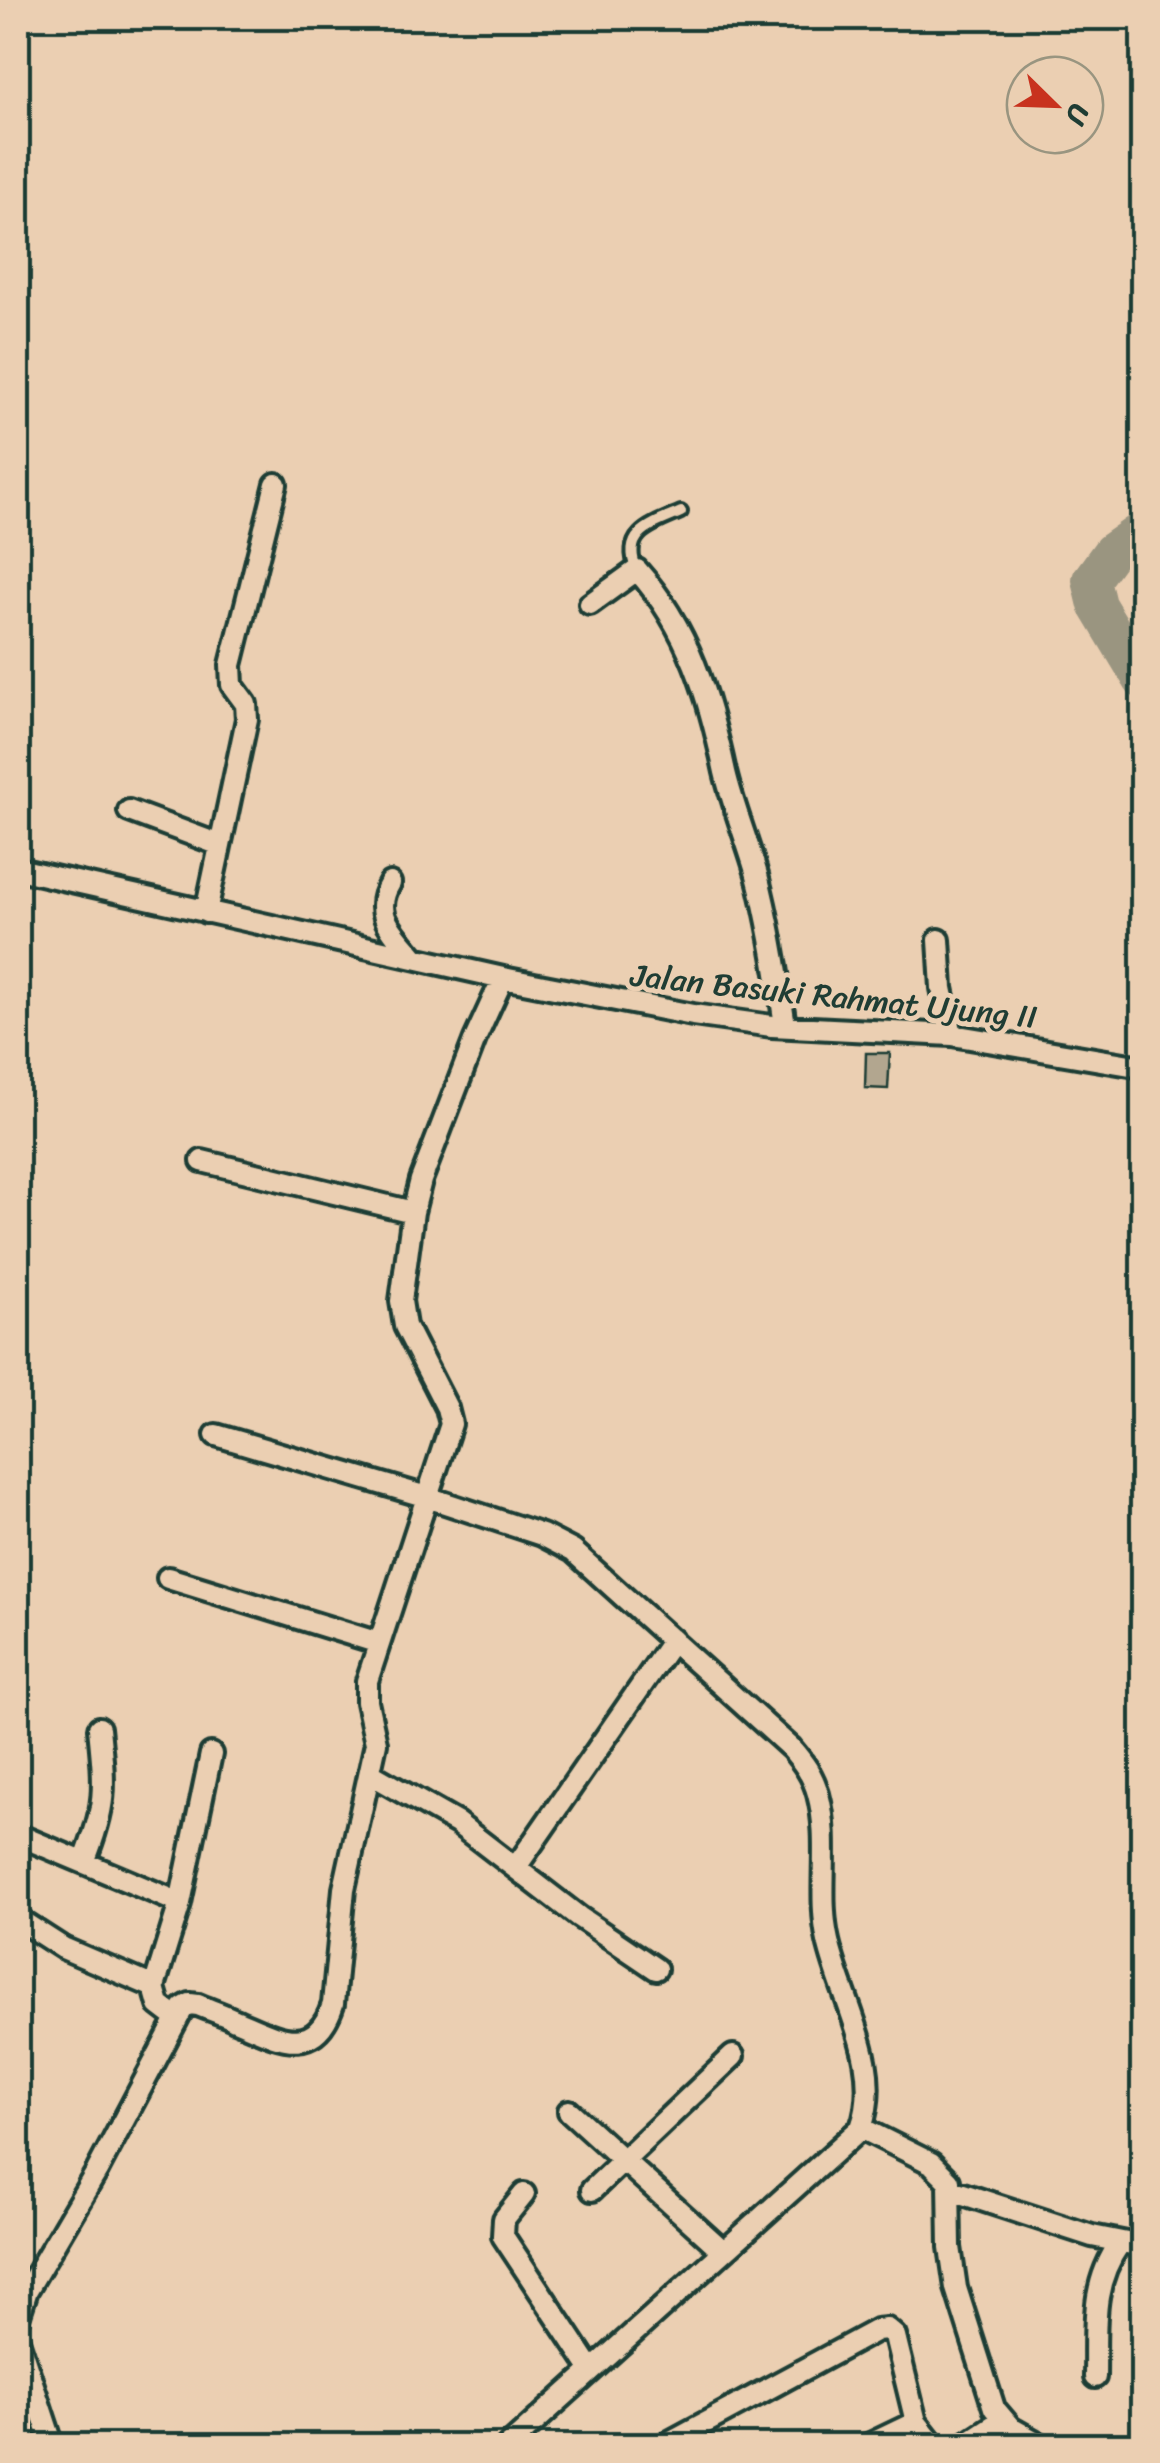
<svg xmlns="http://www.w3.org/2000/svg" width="1160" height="2463" font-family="Sriracha,sans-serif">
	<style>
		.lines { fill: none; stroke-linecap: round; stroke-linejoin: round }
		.river { stroke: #9a9580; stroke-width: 38 }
		.building { fill: #b2a68f; stroke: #1f3d34; stroke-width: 2.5 }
		.lane-casing { stroke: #1f3d34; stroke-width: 18 }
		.street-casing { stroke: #1f3d34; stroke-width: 28 }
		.lane { stroke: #ebcfb2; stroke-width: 10 }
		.street { stroke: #ebcfb2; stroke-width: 20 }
		.labels { text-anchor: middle; stroke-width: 10; stroke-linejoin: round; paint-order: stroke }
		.street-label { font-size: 32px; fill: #1f3d34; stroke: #ebcfb2 }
	</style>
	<rect width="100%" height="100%" fill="#ebcfb2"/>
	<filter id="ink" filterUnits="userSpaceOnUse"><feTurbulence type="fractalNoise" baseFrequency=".01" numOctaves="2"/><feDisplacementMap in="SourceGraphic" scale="20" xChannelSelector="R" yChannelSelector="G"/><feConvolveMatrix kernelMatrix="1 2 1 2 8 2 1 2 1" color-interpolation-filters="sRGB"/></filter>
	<g filter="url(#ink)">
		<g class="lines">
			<path class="river" d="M1142,530l-30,21 -21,29 6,25 45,75"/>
		</g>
		<path class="building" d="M866,1053h24l-2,36 -23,-1z"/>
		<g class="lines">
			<defs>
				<path id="lane" d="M637,570c-17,-37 16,-46 44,-58"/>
				<path id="street" d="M590,604l47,-34c52,58 72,127 88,202 8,34 22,68 32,103 13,49 21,101 28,151
					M129,811l91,34
					M18,869l485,109
					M390,883c-19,32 4,49 24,74
					M206,912l41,-193 -1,-15 -14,-19 -1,-20 45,-181
					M939,940l3,48 10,47
					M202,1161l211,51
					M216,1435l211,62 115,38 31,16 218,197c12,14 22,27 27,46 13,48 -1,99 10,147 14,62 56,123 33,187l-353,318
					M168,1578l211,65
					M371,1774l86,49 122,94 77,52
					M18,1835l162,68
					M84,1862c23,-57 21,-74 15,-134
					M516,1867l157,-227
					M18,1919l45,29 91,39
					M176,2018l-17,-13 -5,-18 26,-84 31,-149
					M569,2111l154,140
					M861,2128l70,35 18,18 1,66 6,41 38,120 17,20 32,18
					M592,2190l141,-134
					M951,2190l141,46 50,10
					M524,2194l-20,25 -1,17 88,133
					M18,2318l9,-28 70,-119 86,-163 7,-4 8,1c12,5 25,9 37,15 39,16 79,42 98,-16l11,-115 32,-146 -9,-41v-21l84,-257 -4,-16 -42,-82 -4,-25 12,-89 8,-32 54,-141 28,-61 190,37 79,11 180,9 190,32
					M18,2340l35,106
					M1095,2377c1,-50 -5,-92 25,-134
					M662,2446l215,-116 10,-1 8,7 21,86 19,24
					M866,2446l50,-24
					M962,2446l40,-26"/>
			</defs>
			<use href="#lane" class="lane-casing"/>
			<use href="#street" class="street-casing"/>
			<use href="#lane" class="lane"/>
			<use href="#street" class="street"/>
		</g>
	</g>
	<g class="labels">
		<g class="street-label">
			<text transform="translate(834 996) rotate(6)" y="11">Jalan Basuki Rahmat Ujung II</text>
		</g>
	</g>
	<rect width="1160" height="2463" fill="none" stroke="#ebcfb2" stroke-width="60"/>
	<rect x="30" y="30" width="1100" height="2403" fill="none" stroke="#1f3d34" stroke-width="4" filter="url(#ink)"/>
	<g transform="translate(1055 105) rotate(113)"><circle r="48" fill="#ebcfb2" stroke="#999580" stroke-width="2.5"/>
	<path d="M0-8L18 38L0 25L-18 38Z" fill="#c8321e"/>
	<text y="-15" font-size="28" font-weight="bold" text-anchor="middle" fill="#1f3d34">U</text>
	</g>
</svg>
